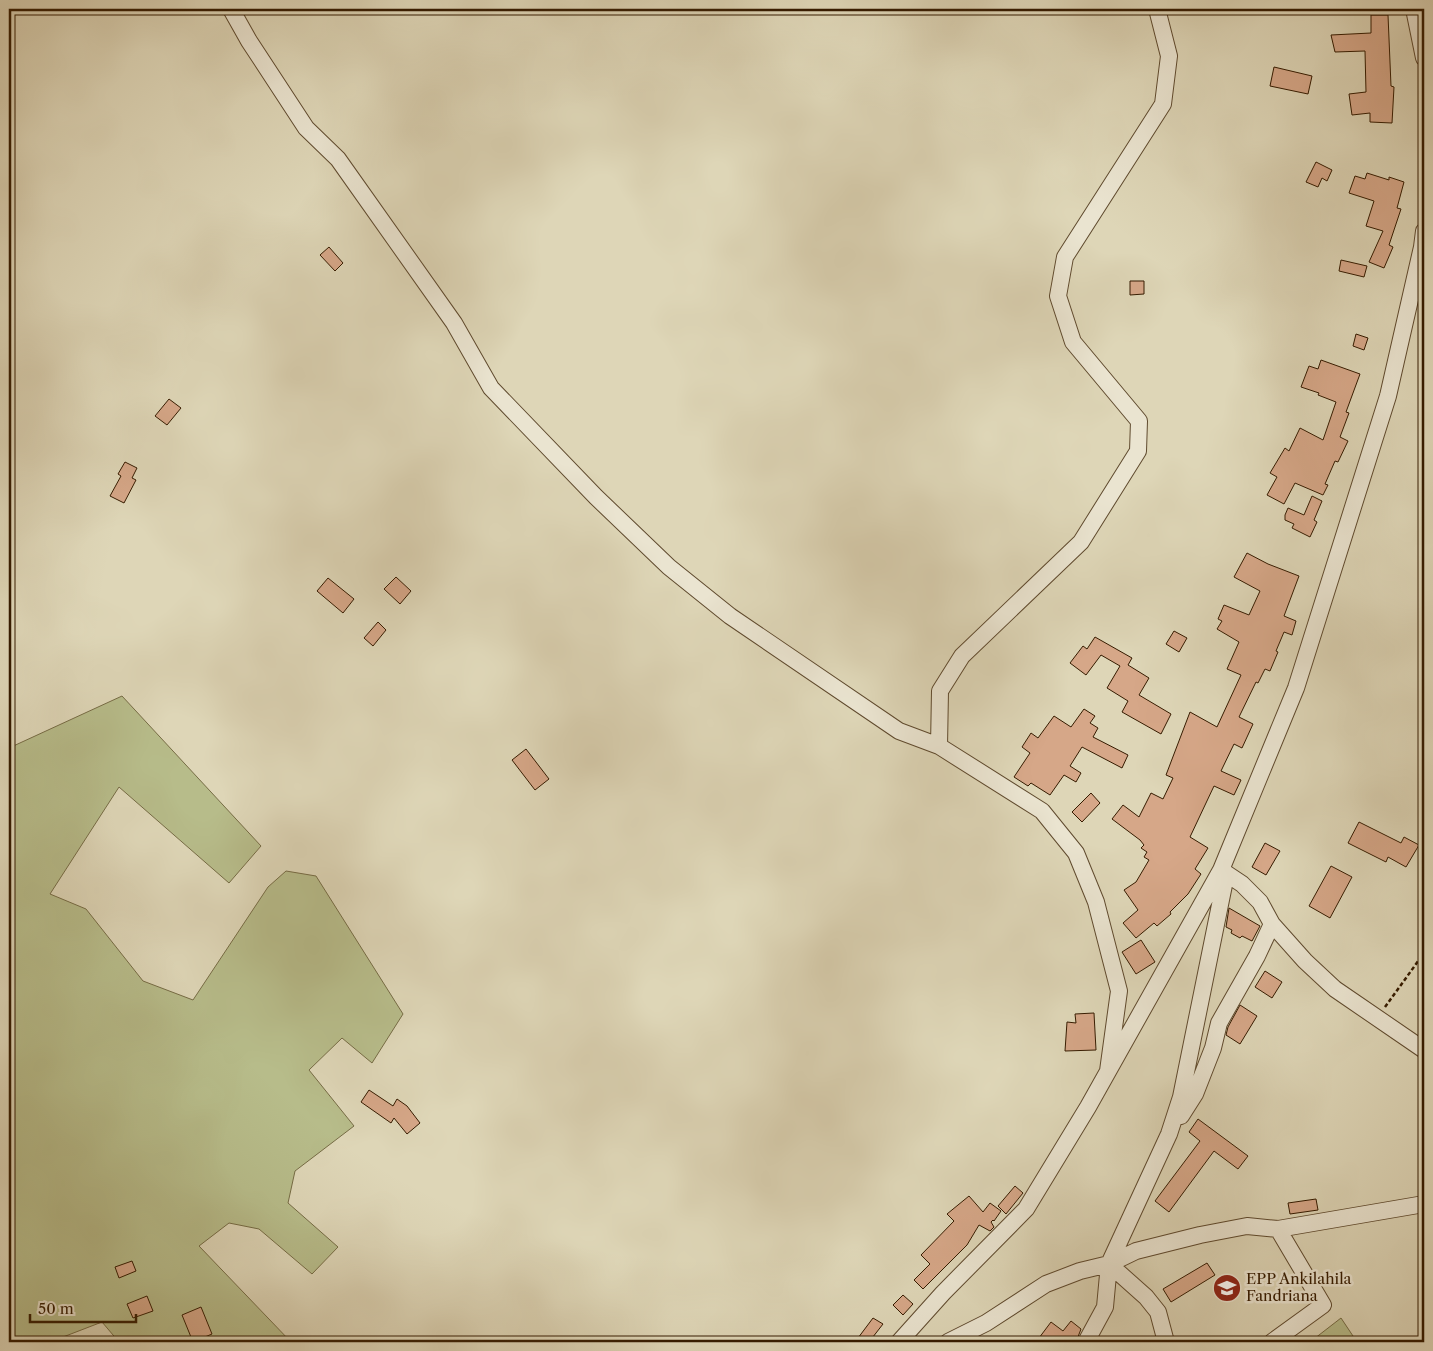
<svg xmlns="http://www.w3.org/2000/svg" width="1433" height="1351" font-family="'Libre Caslon Text',serif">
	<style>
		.green { fill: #b7bc8a; stroke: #766c45 }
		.building { fill: #d6a788; stroke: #351b00 }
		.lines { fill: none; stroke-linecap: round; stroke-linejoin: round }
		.minor-casing { stroke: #5f4a2e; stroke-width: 18 }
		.path { stroke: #351b00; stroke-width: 2.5; stroke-dasharray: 4 2.5; stroke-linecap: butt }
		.minor { stroke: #eae4d0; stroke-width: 16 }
		.labels { text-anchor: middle; stroke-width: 5; stroke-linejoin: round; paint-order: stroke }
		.poi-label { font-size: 15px; fill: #351b00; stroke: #eae4d0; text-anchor: start }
	</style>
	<rect width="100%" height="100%" fill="#ded6b7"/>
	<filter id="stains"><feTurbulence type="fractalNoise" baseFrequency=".004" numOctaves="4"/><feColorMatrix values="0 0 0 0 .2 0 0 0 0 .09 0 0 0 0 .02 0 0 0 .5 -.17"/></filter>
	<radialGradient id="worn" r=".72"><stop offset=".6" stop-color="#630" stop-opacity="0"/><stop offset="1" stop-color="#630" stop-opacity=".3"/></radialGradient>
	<path class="green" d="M122,696l139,150 -32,37 -110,-96 -69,107 36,15 57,72 50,19 75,-113 18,-16 30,5 87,138 -31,49 -30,-25 -33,32 45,56 -59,45 -7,32 50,44 -26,27 -53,-45 -30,-6 -30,23 92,96h-172l-17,-20 -52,20h-41v-594z
		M1341,1318l16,24h-47z"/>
	<path class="building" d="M1371,15h17l3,71 3,1 -2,36 -22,-1v-9l-18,2 -3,-21 17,-2 -1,-41 -30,1 -4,-17 40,-2z
		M1274,67l38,9 -4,18 -38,-8z
		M1316,162l16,8 -5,11 -5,-3 -4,9 -12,-5z
		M1367,173l22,7v-3l15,5 -7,26 4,1 -12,36 4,2 -9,21 -15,-6 14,-31 -17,-5 8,-25 -25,-8 6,-17 10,3z
		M329,247l14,16 -8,8 -15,-16z
		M1341,260l26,6 -3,11 -25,-6z
		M1130,281h14v13l-14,1z
		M1356,334l12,4 -4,12 -11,-4z
		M1321,360l39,14 -14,38 3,1 -9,24 8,4 -10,21 -3,-1 -10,23 3,1 -5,10 -28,-12 -11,21 -17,-9 10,-18 -7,-4 15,-25 4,3 11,-23 23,12 13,-38 -18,-7 1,-2 -18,-6 8,-21 9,3z
		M169,399l12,9 -14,17 -12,-9z
		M125,462l12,6 -5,10 4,2 -12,23 -14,-7 11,-20 -3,-2z
		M1312,496l10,5 -8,19 3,2 -7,15 -18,-9 2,-4 -9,-4v-5l3,-7 16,7z
		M1247,553l21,11 31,12 -15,40 12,5 -4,14 -8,-3 -8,19 2,1 -8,19 -5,-2 -7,14 -2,-1 -17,35 14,7 -11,24 -8,-4 -13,27 20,9 -7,15 -20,-9 -24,51 18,11 -13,21 6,5 -13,20 -18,18 1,2 -14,12 -3,-3 -18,15 -13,-15 15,-13 -14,-20 12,-8 13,-22 -5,-3 3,-5 -6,-4 3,-3 -4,-5 -28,-21 11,-14 16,12 12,-24 12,6 10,-21 -7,-3 24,-63 27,15 24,-52 -14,-6 12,-27 -22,-13 5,-8 -4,-2 6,-14 25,10 11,-24 -26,-14z
		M396,577l15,14 -11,13 -16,-15z
		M328,578l26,21 -11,14 -26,-22z
		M378,622l8,8 -13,16 -9,-8z
		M1174,631l13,7 -8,14 -13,-8z
		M1095,637l37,21 -4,7 21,13 -10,17 32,19 -10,20 -39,-22 6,-11 -21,-13 13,-22 -19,-11 -15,20 -16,-12 13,-17 4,3z
		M1084,709l11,7 -5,7 8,5 -5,9 35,18 -6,13 -40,-21 -12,19 11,7 -5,9 -12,-7 -14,20 -19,-12 -3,3 -14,-9 16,-24 -8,-6 9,-14 7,5 16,-22 17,11z
		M526,749l23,30 -14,11 -23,-30z
		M1091,793l9,10 -18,19 -10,-10z
		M1359,822l42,21 3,-6 15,8 -13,22 -18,-10 -2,5 -38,-19z
		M1265,843l15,8 -14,24 -14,-8z
		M1331,866l21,11 -22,41 -21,-12z
		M1229,908l31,18 -8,15 -10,-5 -2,2 -9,-5 1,-3 -6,-3z
		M1141,940l14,22 -19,12 -14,-22z
		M1265,971l17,11 -10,16 -17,-11z
		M1240,1005l17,11 -17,28 -14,-9 2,-8z
		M1094,1013l2,37 -31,1 2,-29 9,1 -1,-9z
		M369,1090l24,16 4,-7 10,7 13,17 -13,11 -13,-16 -3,5 -30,-21z
		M1198,1119l50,37 -10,13 -24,-18 -45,61 -14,-11 45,-60 -11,-9z
		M1015,1186l8,7 -17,21 -8,-8z
		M969,1196l14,16 7,-9 11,8 -7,10 -1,-1 -2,2 3,5 -4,4 -11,-6 -12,20 -44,44 -9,-9 16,-16 -9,-9 33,-34 -7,-7z
		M1316,1199l2,11 -28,4 -2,-11z
		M132,1261l4,10 -17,7 -4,-11z
		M1207,1263l8,12 -44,27 -8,-13z
		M903,1295l10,9 -10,11 -10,-10z
		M147,1296l6,15 -20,7 -6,-14z
		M201,1307l11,27 -19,8 -11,-27z
		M873,1318l10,6 -14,18h-14z
		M1071,1321l10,8 -5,13h-40l15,-20 12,9z"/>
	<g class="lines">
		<defs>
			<path id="minor" d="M231,9l18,32 57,87 32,31 116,164 37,65 105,109 73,70 61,49 169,115 40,15 103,65 34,42 20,49 23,89 -11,80
				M1414,9l10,49
				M939,746l1,-55 22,-35 119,-114 57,-91 1,-30 -66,-79 -15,-46 7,-39 98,-153 6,-48 -12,-47
				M1221,870l21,14 18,18 12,22 33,37 30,28 89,61
				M1181,1116l14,-22 18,-46 6,-25 38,-67 15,-32
				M1109,1264l37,33 12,15 8,30
				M899,1342l44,-49 83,-84 62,-102 133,-237 75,-182 92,-292 34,-149 2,-16
				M948,1342l38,-19 60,-39 34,-13 29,-7 27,-13 64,-16 47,-9 31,3 146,-25
				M1086,1342l19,-35 4,-43 60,-130 12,-37 43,-212 -2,-13
				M1272,1342l51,-37 -45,-76"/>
		</defs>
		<use href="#minor" class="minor-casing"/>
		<path class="path" d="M1385,1007l39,-54"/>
		<use href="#minor" class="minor"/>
	</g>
	<defs>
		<symbol id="school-disc" viewBox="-11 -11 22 22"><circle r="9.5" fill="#8f2418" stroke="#eae4d0"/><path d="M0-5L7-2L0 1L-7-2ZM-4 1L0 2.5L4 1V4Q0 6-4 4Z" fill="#fff"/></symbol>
	</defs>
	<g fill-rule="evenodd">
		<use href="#school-disc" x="1211" y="1272" width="32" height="32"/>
	</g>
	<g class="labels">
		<g class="poi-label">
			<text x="1246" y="1284">EPP Ankilahila<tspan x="1246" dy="17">Fandriana</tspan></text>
		</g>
	</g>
	<rect width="1433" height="1351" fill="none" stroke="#ded6b7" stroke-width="30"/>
	<rect x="10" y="10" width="1413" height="1331" fill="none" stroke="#351b00" stroke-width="2.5"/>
	<rect x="15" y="15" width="1403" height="1321" fill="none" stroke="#351b00"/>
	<path d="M30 1314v8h106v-8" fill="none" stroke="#351b00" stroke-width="2.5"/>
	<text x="38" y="1314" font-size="15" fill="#351b00" stroke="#eae4d0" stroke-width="4" paint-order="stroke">50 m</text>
	<rect width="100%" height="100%" filter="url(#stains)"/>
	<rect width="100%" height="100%" fill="url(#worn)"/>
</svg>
